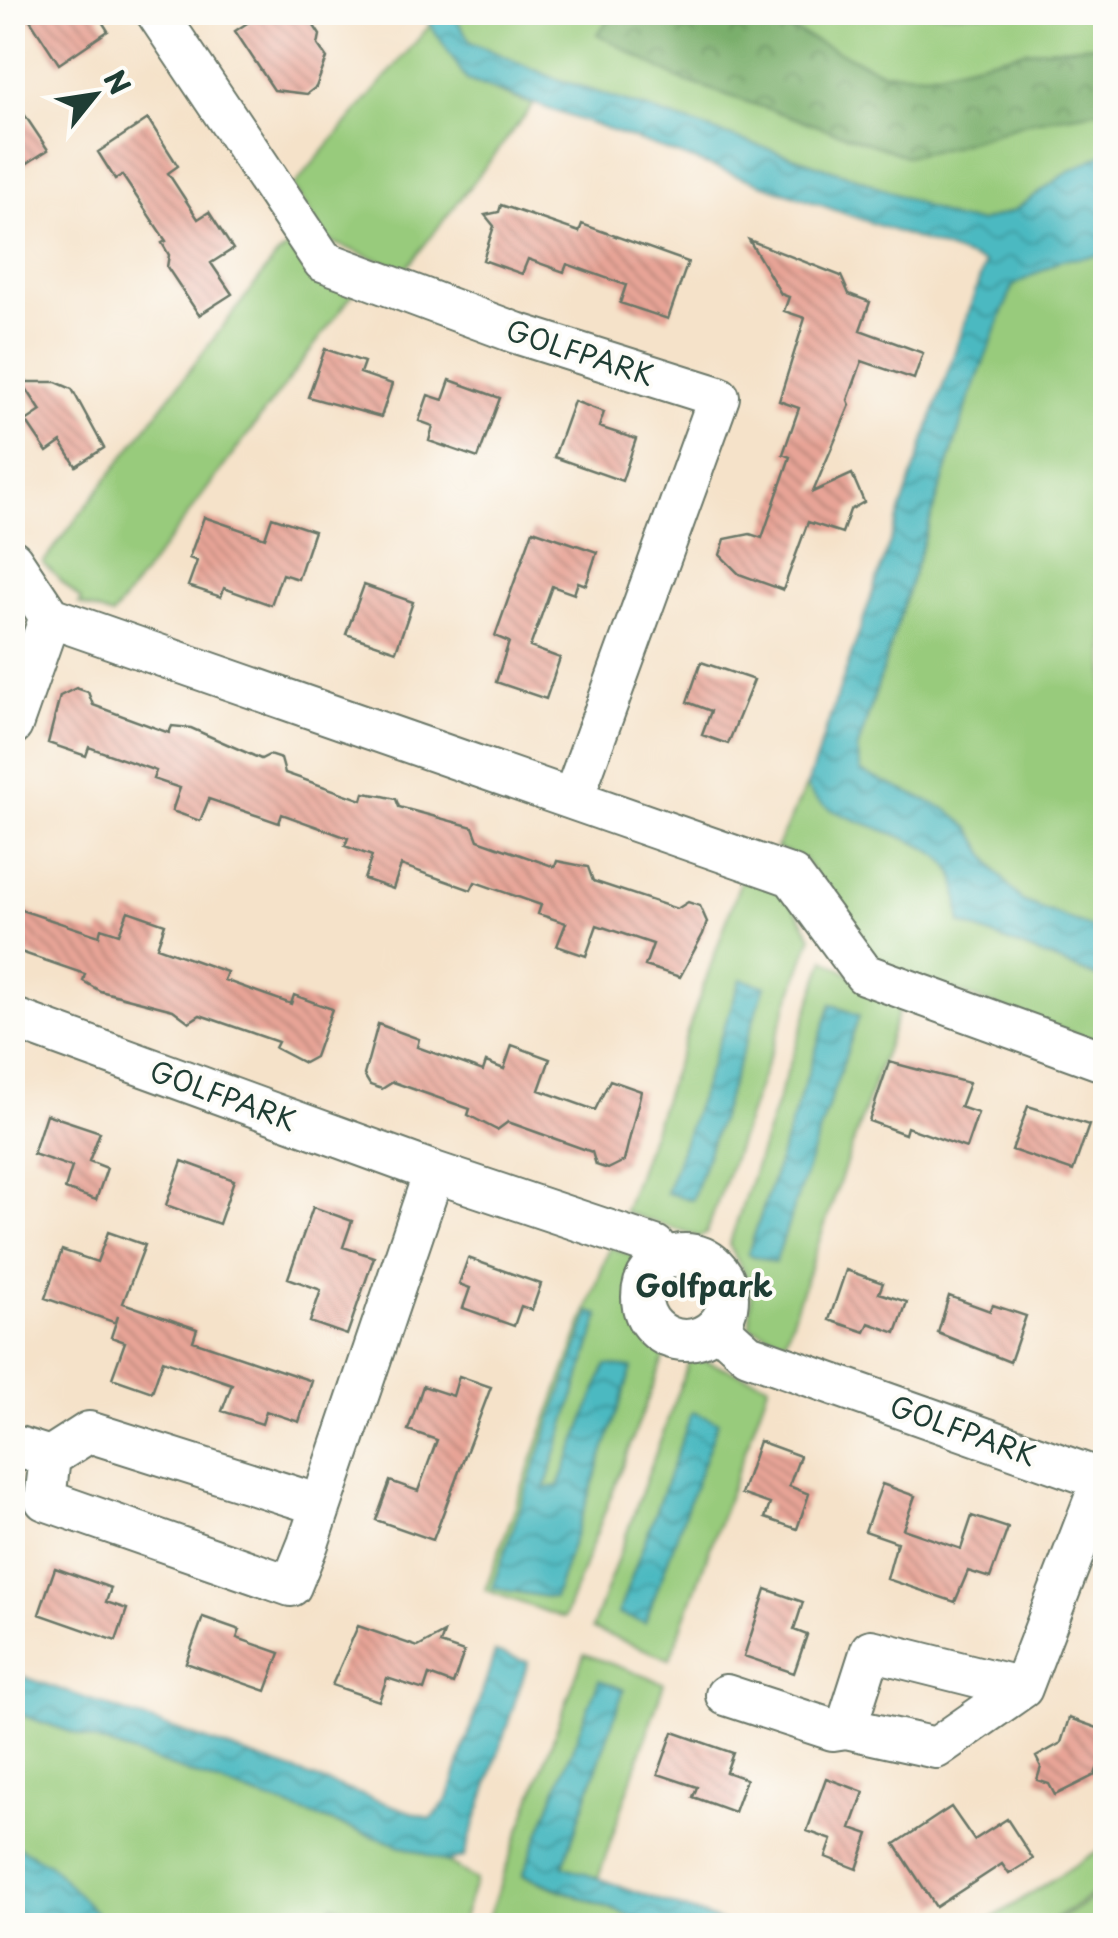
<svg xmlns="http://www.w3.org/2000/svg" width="1118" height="1938" font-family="'Playpen Sans',sans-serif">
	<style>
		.green { fill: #98cb7c; stroke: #5c8458; stroke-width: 2.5; fill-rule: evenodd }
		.forest { fill: url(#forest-crowns); stroke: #4c7650; stroke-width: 2.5 }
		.water { fill: url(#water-waves); stroke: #357b7a; stroke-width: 2.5 }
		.building { fill: url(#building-back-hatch) }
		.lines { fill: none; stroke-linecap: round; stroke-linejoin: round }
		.minor-casing { stroke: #6a7768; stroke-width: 44 }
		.minor { stroke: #fff; stroke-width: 40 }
		.labels { text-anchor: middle; stroke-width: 8; stroke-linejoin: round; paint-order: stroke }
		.street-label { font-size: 28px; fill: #1f3d34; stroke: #fdfcf7 }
		.neighbourhood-label { font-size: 30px; font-weight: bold; fill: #1f3d34; stroke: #fdfcf7 }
	</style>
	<defs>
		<pattern id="forest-crowns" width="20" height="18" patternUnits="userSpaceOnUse" patternTransform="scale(2.5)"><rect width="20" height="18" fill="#7aaf6c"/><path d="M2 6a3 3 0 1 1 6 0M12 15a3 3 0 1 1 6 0" fill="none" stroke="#63905a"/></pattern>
		<pattern id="water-waves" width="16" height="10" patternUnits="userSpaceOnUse" patternTransform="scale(2.5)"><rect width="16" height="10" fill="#4bb9c1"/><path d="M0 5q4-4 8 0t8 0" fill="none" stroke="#3e989e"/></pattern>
		<pattern id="building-back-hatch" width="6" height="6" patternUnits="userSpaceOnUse" patternTransform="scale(2.5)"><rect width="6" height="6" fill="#e8a497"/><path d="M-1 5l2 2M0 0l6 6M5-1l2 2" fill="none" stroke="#bb877c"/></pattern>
	</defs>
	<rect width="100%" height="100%" fill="#fdfcf7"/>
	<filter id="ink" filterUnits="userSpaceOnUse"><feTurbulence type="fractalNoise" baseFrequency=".01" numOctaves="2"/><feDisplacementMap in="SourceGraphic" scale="20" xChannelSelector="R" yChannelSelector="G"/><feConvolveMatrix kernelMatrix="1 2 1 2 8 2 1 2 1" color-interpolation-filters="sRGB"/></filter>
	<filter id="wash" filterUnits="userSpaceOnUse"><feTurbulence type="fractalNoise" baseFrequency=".0048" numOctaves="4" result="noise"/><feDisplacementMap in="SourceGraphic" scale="40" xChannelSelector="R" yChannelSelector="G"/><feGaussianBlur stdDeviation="2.25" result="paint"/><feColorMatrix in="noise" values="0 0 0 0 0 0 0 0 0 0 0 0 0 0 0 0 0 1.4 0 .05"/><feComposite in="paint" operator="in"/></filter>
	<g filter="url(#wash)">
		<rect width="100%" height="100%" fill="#f5e2c9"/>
		<path class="green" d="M452,13h653v144l-37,15 -55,39 -33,11 -26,-3 -92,-39 -311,-103 -80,-35z
			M431,24l36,56 66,25 -128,165 -77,-29 -35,-54z
			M292,244l63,47 -243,325 -33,-12 2,-4 -38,-37 233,-306z
			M1105,252v681l-83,-32 -27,-31 -24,-41 -110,-57 -4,-22 111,-348 45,-117 48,-25z
			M807,785c9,37 120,44 144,84 8,13 7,39 10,54l144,57v65l-229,-82 -72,-104 -28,-11z
			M743,874l45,23 24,39 -106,298 -7,3 -75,-25z
			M825,959l75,48 -115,333 -35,-13 1,-40 -22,-42zM832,1004l27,12 -85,247 -26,-9z
			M610,1247l28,10c-11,50 -12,61 27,97l-101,264 -79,-28zM590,1312l10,4 -56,172 15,-2 47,-120 25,3 -77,229 -61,-10z
			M691,1356l78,28 -99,275 -78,-30z
			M584,1654l80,29 -66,196 -35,-13 60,-177 -100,187 131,49 -169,1z
			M13,1712l434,150 29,18 -15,44 4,1 -452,1z
			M1105,1846v40l-59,39h-64z
			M1105,1890v35h-54z"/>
		<path class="forest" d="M615,13l145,2 122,57 46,2 97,-23 80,-7v66l-72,11 -86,27 -41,8 -229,-78 -80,-44z
			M333,1905l46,20h-64z"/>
		<path class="water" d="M423,13h29l19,29 80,35 311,103 92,39 26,3 33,-11 55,-39 37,-19v102l-44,5 -48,26 -45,116 -111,348 4,22 85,37 25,20 24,41 27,31 83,32v47l-144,-57c-3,-15 -2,-41 -10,-54 -24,-39 -136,-47 -144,-84l178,-522 -518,-183z
			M741,979l24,7 -73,214 -26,-7z
			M831,1004l28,12 -84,247 -27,-9z
			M590,1312l10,3 -55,173 14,-2 47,-121 26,3 -78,230 -62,-10z
			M692,1412l26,10 -73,201 -27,-9z
			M495,1652l33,10 -64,195 -16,5 -435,-150v-39l418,146 17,-20z
			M599,1680l25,9 -61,177 167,59h-76l-131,-50z
			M13,1844l36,20 59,61h-95z"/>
		<g id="blocks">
			<path class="building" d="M25,12h71l12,19 -49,33z
				M264,12h41l15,23 -2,10 9,13 -11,29 -9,7 -33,-4 -39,-59z
				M12,96l36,54 -36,23z
				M148,119l30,47 -10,7 30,46 11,-7 24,37 -22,14 21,31 -33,21 -32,-48 2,-12 -7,-12 4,-2 -44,-66 -7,4 -17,-27z
				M501,205l78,27 3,-8 106,38 -20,57 -48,-16 6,-18 -59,-21 -3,8 -36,-13 -6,15 -39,-14 11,-34 -9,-11 14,-3z
				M749,240l92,36 8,18 21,8 -10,28 63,23 -9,26 -52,-18 -14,39 2,5 -37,87 39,-18 12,28 -14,8 -8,23 -34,-11 -25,68 -44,-16 -19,-19 5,-16 25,-5 12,4 28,-81 -7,-3 16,-46 -20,-7 26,-83 -21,-7 5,-14 -8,-3z
				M325,349l39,13 -4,11 32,11 -11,33 -73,-20z
				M450,380l50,18 -22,60 -49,-17 4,-15 -14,-5 9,-26 15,5z
				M22,382h34l16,7 32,59 -28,18 -15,-24 -14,10 -21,-31 15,-10z
				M574,401l30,11 -5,15 37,12 -14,42 -68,-24z
				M204,517l61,21 7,-21 42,14 -16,48 -16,-5 -11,31 -47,-17 -3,9 -33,-11 9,-25 -8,-3z
				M533,530l64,22 -11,33 -8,-3 -4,12 -22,-8 -22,61 30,11 -14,41 -50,-17 13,-40 -14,-6z
				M364,585l49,17 -17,49 -50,-17z
				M701,662l53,18 -26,64 -26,-9 9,-24 -24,-9z
				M76,688l12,4 5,13 76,28 3,-7 19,2 70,31 8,-4 12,4 4,14 77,27 2,-7 19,3 13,3 3,8 74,20 5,13 77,27 2,-6 31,6 5,14 84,28 11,-7 12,4 7,16 -4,12 -23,43 -35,-11 8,-22 -56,-19 -11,31 -29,-10 9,-23 -28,-9 3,-9 -66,-23 -4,8 -70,-25 -8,24 -29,-10 8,-23 -27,-10 3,-8 -66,-24 -3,9 -70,-24 -9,22 -28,-10 8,-23 -27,-9 3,-8 -67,-24 -3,9 -38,-13 12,-47z
				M12,907l87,29 2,-8 18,6 9,-23 37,13 -8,23 70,25 -3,8 67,24 3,-9 38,14 -17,48 -11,6 -29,-15 3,-6 -78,-27 -11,7 -16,-12 -73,-19 -17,-10 2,-7 -73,-25z
				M378,1024l41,15 -2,8 66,24 3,-9 18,7 8,-24 38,14 -11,31 56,20 15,-30 31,11 -17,70 -16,8 -12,-4 -4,-13 -84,-30 -11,8 -29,-15 2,-6 -77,-27 -11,7 -12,-4 -6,-10z
				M889,1062l80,21 -9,24 18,6 -12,35 -59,-21 -2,7 -36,-13z
				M1028,1106l61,19 -16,46 -61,-21z
				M46,1114l54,18 -11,29 18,7 -11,32 -31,-11 7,-22 -39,-13z
				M182,1161l52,19 -15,44 -53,-19z
				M313,1207l39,14 -9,26 31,10 -27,78 -37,-13 11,-32 -33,-12z
				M108,1232l37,13 -22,58 74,26 -4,12 119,40 -13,41 -33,-11 -4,13 -40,-13 10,-27 -69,-24 -11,32 -40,-14 13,-36 -14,-5 7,-21 -2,7 -71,-25 17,-48 35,12z
				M468,1258l73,26 -9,26 -11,-4 -7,20 -51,-18 7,-20 -11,-4z
				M846,1270l37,13 -4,10 28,9 -11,31 -27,-10 -4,9 -36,-12z
				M949,1296l41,15 3,-6 33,11 -16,46 -72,-29z
				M459,1376l32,11 -58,153 -57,-20 14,-39 28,10 19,-51 -29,-10 15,-44 30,10z
				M759,1441l41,15 -11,30 20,8 -12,35 -32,-11 5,-14 -29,-10z
				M882,1484l33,12 -12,33 58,20 11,-33 36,12 -18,50 -22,-7 -13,31 -68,-23 10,-37 -32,-11z
				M55,1568l56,20 -5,14 21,7 -11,32 -77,-27z
				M766,1589l37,13 -9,28 13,5 -13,38 -50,-17z
				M203,1617l37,13 -3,8 43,15 -14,38 -80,-28z
				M358,1626l60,21 26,-14 -4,11 24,8 -11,32 -24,-9 -5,15 -37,-12 -8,23 -47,-16z
				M1069,1718l37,13v13l-11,31 -40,20 -6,-11 -12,-4 4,-13 -5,-10 25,-14z
				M673,1732l60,21 -7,19 20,7 -12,33 -41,-15 4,-10 -39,-13z
				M826,1778l38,14 -13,36 18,6 -12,35 -31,-12 6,-17 -25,-9z
				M951,1807l23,33 33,-21 26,40 -24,15 -7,-10 -66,43 -41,-63z"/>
		</g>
	</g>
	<g filter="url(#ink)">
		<use href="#blocks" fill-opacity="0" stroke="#6a7768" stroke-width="2.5"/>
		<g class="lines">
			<defs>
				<path id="minor" d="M156,12l167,249 193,72 203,64 -146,401
					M12,560l38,57 742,259 72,98 242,88
					M12,725l38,-108
					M12,1018l422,154 221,74 8,14
					M642 1297a43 43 0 1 1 86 0a43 43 0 1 1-86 0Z
					M718,1327l30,27 358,127
					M12,1445l38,12
					M320,1505l-231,-73 -39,25 -5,43 246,86 17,-42 126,-372
					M726,1695l107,35 13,-2 90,20 86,-60 80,-208
					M846,1728l25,-78 151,38"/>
			</defs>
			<use href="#minor" class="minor-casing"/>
			<use href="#minor" class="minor"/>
		</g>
	</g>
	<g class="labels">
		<g class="street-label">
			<text transform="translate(580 353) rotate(18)" y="10">GOLFPARK</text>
			<text transform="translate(223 1096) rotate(20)" y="10">GOLFPARK</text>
			<text transform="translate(963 1431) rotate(20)" y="10">GOLFPARK</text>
		</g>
		<g class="neighbourhood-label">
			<text x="704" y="1297">Golfpark</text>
		</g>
	</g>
	<rect width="1118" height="1938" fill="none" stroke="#fdfcf7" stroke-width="50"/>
	<g transform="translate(95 95) rotate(60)" stroke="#fdfcf7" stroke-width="8" paint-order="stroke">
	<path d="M0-8L18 38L0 25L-18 38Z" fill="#1f3d34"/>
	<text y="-15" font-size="28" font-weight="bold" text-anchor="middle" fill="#1f3d34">N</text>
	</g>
</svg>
